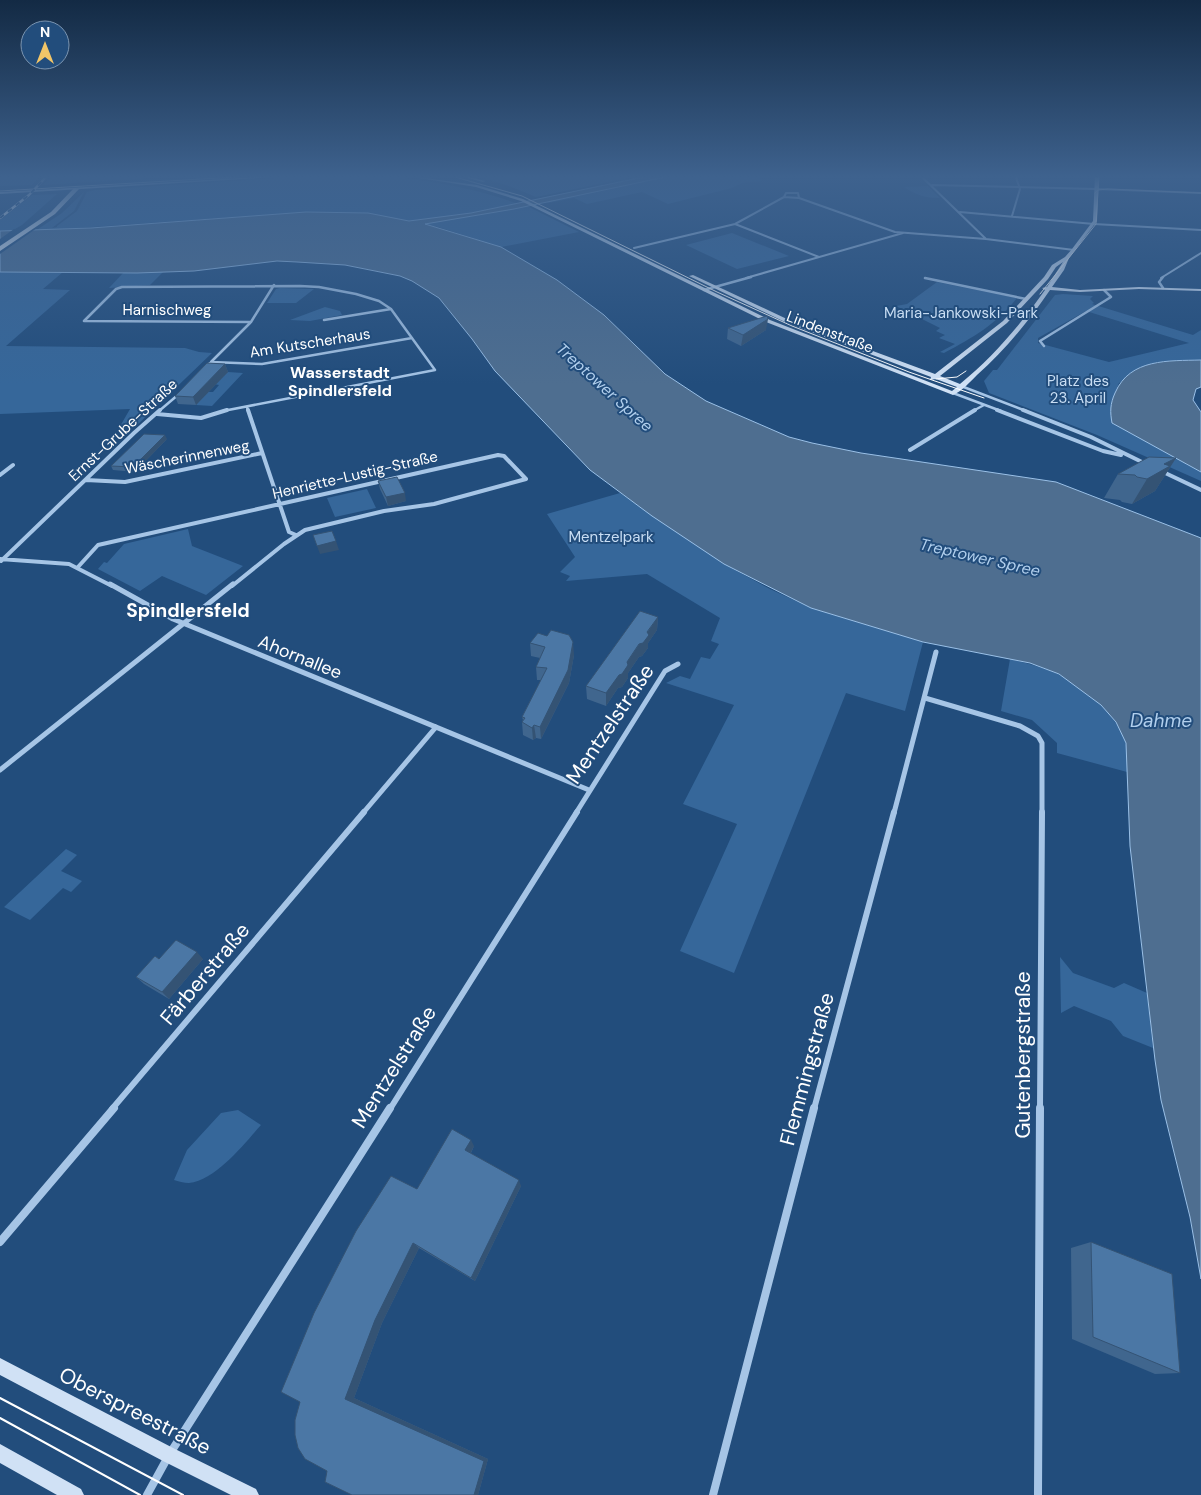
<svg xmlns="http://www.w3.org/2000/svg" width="1201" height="1495" font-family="'DM Sans',sans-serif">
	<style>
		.green { fill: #36679a; fill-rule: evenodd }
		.water { fill: #4e6e90; stroke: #9ac0e7 }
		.pier { fill: #224d7c }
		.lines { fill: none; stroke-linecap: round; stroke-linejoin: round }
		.minor-far5 { stroke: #a6c5e6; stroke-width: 2 }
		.minor-far4 { stroke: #a6c5e6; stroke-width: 2.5 }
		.minor-far3 { stroke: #a6c5e6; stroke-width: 4 }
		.minor-far2 { stroke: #a6c5e6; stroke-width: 5 }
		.minor-far1 { stroke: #a6c5e6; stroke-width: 6 }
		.minor { stroke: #a6c5e6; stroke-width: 8 }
		.tertiary { fill: #a6c5e6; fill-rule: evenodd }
		.secondary { fill: #d0e1f5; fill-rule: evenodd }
		.trunk { fill: #f3f8fe; fill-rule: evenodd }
		.tram-far1 { stroke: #fff; stroke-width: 1 }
		.tram { stroke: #fff; stroke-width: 2 }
		.rail-casing { stroke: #fff; stroke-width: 2.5 }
		.rail { stroke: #224d7c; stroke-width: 2; stroke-dasharray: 5; stroke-linecap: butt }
		.wall { fill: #40668e }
		.shaded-wall { fill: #345374 }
		.building { fill: #4b77a5; stroke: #345374 }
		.labels { text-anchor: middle; stroke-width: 4; stroke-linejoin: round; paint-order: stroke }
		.far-street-label { font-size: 15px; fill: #fff; stroke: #224d7c }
		.far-park-label { font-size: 15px; fill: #c9def4; stroke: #224d7c }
		.far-neighbourhood-label { font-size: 16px; font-weight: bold; fill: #fff; stroke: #224d7c }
		.far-water-label { font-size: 16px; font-style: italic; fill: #b1cfed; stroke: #224d7c }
		.street-label { font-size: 18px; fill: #fff; stroke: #224d7c }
		.neighbourhood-label { font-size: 19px; font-weight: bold; fill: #fff; stroke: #224d7c }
		.water-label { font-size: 19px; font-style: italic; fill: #b1cfed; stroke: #224d7c }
		.near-street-label { font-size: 21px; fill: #fff; stroke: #224d7c }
	</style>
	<rect width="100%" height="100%" fill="#224d7c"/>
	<path class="green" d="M0,175h41l-9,10 -32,1z
		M52,175h142l-151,10z
		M474,175h168l-106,22 -27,-11z
		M675,175h80l7,6 -20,2 -10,5 -64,16 -26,-12 -55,12 -13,-6 -26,5 -3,-2z
		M364,176c13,2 26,1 39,2 40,5 78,12 115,26l-47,9 -62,8 -41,-8 -62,-1 -271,19 27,-18 22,-21 -10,19 -22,17 5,-1v-1l20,-15 10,-19 8,-2 200,-13z
		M928,186l12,12c-14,0 -25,-3 -36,-11z
		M57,194l-35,31 -12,7 -10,-1v-11l32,-25z
		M525,205l54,27 -78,15 -63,-20 -15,-3 56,-9z
		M732,233l57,23 -52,13 -51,-24z
		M0,272h63l-20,17 27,1 -64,56 179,2 14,4 13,1 -77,74 -16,1 11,-19 -130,5z
		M124,272h39l-13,13 -41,3z
		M937,282l80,16c-22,27 -43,39 -73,55l-4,-1 15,-8 -16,-6 6,-3 -9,-4 4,-3 -44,-22 11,-2z
		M280,288l34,1 -18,14h-29l9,-14z
		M1063,294l30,2 -3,3 4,4 -2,1 101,31 8,-5v30l-45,2 -37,21 -8,20 75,61 15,8v9l-104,-46 -108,-42 -5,-12 9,-11h4l58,-75zM1086,311l103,32 -80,19 -71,-19v-5z
		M325,307l15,4 2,4 -32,6 -20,-1z
		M228,372l15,1 -31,33 -16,-1 10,-13h7l6,-7 -5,-1z
		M367,489l9,19 -41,9 -8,-19z
		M620,493l104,71 46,25 41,19 112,34 -18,69 -59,-18 -112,280 -54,-22 57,-127 -54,-20 51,-99 -68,-22 14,-7 10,3 11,-22 9,2 9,-15 -8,-3 9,-23 -73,-44 -81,7 4,-5 -10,-4 15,-15 -28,-43z
		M188,529l4,17 51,20 -37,29 -44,-19 -22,15 -42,-22 6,-7 3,1 17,-19z
		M1010,659c16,4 32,8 48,15 23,10 64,44 68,71 2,8 1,18 1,27l-70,-19v-10l-25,-23 -31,-9z
		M66,849l11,6 -16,16 21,10 -11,11 -8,-4 -33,32 -26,-13z
		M1060,957l13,16 41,15 10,-5 23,10 6,55 -30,-12 -12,-15 -37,-15 -13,7z
		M238,1110l23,15c-18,20 -44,54 -72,58 -5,0 -11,-2 -15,-3l13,-30 34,-37z"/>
	<path class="water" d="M653,175h22l-161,34 -89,15 76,23 56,33 47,35 61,59 41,27 83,36 23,6 49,10 195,29 145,56v741l-11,-62 -29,-117 -6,-40 -25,-214 -4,-103 -10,-21 -15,-17 -42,-31 -29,-11 -107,-21 -112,-34 -87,-44 -72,-48 -62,-46 -95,-99 -23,-32 -33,-41 -27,-17 -12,-5 -55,-11 -48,-3 -20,-1 -83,10 -57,2 -137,-1v-41l91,-3 215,-16 62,1 41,8 62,-8z
		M1201,360v27l-5,2 -3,11 8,12v60l-89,-49c-2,-11 -2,-19 3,-30 15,-35 54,-32 86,-33z"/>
	<path class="pier" d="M37,228l-37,26v-15l14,-10z"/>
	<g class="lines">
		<path class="minor-far5" d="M920,175l66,64
			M932,185l165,4
			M784,197l15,1 96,34 91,7 88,11
			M960,212l134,12 107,6
			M1012,216l8,-27 -5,-14
			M735,224l84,33
			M634,248l101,-24 49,-27 2,-4h12l1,5
			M746,278l157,-45
			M1161,278l40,-25"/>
		<path class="minor-far4" d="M925,278l101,21
			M1163,288l-4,-6 4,-5
			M704,290l47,-13
			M324,320l67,-11
			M84,321l32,-32 6,-2 178,-1 19,1 37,7 23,7 12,8 44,61 -212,41
			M84,321l167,1
			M1044,346l-4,-5 71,-44 -7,-7
			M211,362l51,2 150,-26
			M206,367l45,-45 23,-37
			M961,386l65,25
			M953,393l48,18
			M247,407l1,4
			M159,411l20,-17
			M973,411l11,-6"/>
		<path class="minor-far3" d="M248,410l41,122 7,3
			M997,410l106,41 18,4
			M1023,410l68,27 55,27
			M157,414l44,4 26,-8
			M910,450l65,-40
			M1161,471l40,19
			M0,475l13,-10
			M86,480l39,2 137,-29
			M0,559l69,5 43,22
			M1,561l133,-128 26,-23
			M78,567l20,-22 400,-90 6,1 22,23 -92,25 -50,7 -79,19 -21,14 -52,42"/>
		<path class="minor-far2" d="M110,584l63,35 416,171
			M925,698l95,28 18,10 4,7v70
			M0,770l233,-186
			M363,813l73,-86
			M576,813l89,-142 13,-7
			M894,813l42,-161"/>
		<path class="minor-far1" d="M112,1109l252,-297
			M390,1109l187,-297
			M814,1109l80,-297
			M1040,1109l2,-297"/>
		<path class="minor" d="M0,1242l114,-134
			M147,1495l22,-40 221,-347
			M713,1495l101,-387
			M1038,1495l2,-387"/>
		<path class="tertiary" d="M1096,188l105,4v2l-104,-4z"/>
		<path class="secondary" d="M289,175h19l-308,19v-2z
			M401,175l76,10 46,14 247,121 182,71 5,-4 -21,-8 -6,1 1,-3 -146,-55 -96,-46 4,-1 96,45 146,54 68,-53 41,-44 8,-12 13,-8 7,-8 21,-28 2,-46h4l-2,46 -28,37 -5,12 -12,17 28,3 59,-3 62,2v2l-62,-2 -59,3 -30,-2c-21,31 -45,60 -73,85 -7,7 -15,16 -24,20l-187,-73 -245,-121 -45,-14zM1063,262l-16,25 -5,1 3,2c-24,34 -52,67 -85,94l-20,-8 67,-53 41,-44 8,-12z
			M456,175h6l23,6 -2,1z
			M0,1358l175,91 81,40 3,6h-28l-68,-34 -163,-86z
			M0,1444l81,45 3,6h-27l-57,-32z"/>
		<path class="trunk" d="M74,188l5,1 -24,25 -55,37v-5l51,-34z"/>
		<path class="tram-far1" d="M448,175l74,21 195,96 75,34 117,46 75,26
			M0,191l269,-16
			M1095,193l3,-3 10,-1 93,4
			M1040,294l56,-70 3,-49
			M936,379l21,-2 9,-6"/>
		<path class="tram" d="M0,1398l183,97
			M0,1418l140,77"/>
		<defs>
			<path id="rail" d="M0,218l29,-23 19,-20"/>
		</defs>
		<use href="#rail" class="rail-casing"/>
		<use href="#rail" class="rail"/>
	</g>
	<path class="wall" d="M728,328l38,2 -25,16 -14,-7z
		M225,364l3,8 -32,33 -18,-1 -3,-8z
		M167,439l-32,33 -22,-2 -2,-4z
		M1176,458l-21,33 -23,13 -10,-2 -2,-2 -16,-2 14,-24z
		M378,481l28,20 -18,5 -8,-17z
		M658,617l-1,13 -9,13v5l-6,8 -3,1 -11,16v5l-6,9 -4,1 -12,18 -19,-7 -1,-13z
		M530,643l44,12 -5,28 -28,56 -5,-1 -3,2 -10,-5 -1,-13 1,-2 -1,-3 19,-37h-4l-1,-13 4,-9 -9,-2z
		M159,959h44l-34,40 -25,-15 -8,-7z
		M474,1146l-3,7 50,33 -46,95 -56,-33 -37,75 -28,75 134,61 -10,36h-126l-27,-13 92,-293z
		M1091,1242l89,131 -25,1 -83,-35 -1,-91z"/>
	<path class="shaded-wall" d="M768,319l-2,11 -25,16 2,-11z
		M225,364l3,8 -32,33 -3,-8z
		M165,435l2,4 -32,33 -2,-5z
		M1176,458l-21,33 -23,13 15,-25 17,-15z
		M405,493l1,8 -18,5 -2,-9z
		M336,541l3,9 -19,4 -3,-8z
		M658,617l-1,13 -9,13v5l-6,8 -3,1 -11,16v5l-6,9 -4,1 -12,18v-13z
		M573,642l1,13 -5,28 -28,56 -1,-12z
		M534,725l2,13 -3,2 -1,-12z
		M197,952l6,7 -34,40 -7,-7z
		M471,1140l3,6 -5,10 -4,-6z
		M519,1180l2,6 -46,95 -4,-3z
		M413,1243l6,5 -37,75 -28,75 134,61 -10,36h-4l-129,-96 30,-79z"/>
	<path class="building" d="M767,316l1,3 -25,16 -15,-7z
		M207,363l18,1 -32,33 -18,-1z
		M144,434l21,1 -32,32 -22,-1z
		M1149,457l27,1 -12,6 6,2 -23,13 -10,-2 -2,-2 -17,-1z
		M397,477l8,16 -19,4 -8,-16z
		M332,531l4,10 -19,5 -4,-11z
		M640,611l18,6 -11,15 2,3 -6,8 -4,1 -12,18 1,3 -6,9 -3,1 -13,18 -20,-7z
		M551,630l18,5 4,7 -5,28 -28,57 -6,-2 -2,3 -10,-6 3,-4 -3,-1 25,-49 -11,-1 9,-20 -15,-4 8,-10 9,3z
		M176,940l21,12 -35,40 -26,-15 19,-21 4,3z
		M452,1129l19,11 -6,10 54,30 -48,98 -58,-35 -38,77 -30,79 139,62 -10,34h-122l-27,-13 2,-11 -22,-12 -7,-11 -3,-13v-15l5,-18 -19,-10 33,-79 22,-43 20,-39 35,-55 26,13z
		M1091,1242l81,32 8,99 -87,-36z"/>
	<linearGradient id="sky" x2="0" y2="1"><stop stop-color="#132a44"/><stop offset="0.46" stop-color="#3e628e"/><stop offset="1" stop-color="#3e628e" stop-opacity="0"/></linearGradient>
	<rect width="1201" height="384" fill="url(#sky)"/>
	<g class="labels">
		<g class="far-street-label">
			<text x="167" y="315">Harnischweg</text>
			<text transform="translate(830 332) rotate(21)" y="5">Lindenstraße</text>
			<text transform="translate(310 343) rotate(-9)" y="5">Am Kutscherhaus</text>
			<text transform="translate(123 430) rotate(-43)" y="5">Ernst-Grube-Straße</text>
			<text transform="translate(187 457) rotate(-11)" y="5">Wäscherinnenweg</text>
			<text transform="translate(355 475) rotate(-13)" y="5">Henriette-Lustig-Straße</text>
		</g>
		<g class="far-park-label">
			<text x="961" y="318">Maria-Jankowski-Park</text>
			<text x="1078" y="386">Platz des<tspan x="1078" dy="17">23. April</tspan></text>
			<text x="611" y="542">Mentzelpark</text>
		</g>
		<g class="far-neighbourhood-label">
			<text x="340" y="378">Wasserstadt<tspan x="340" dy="18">Spindlersfeld</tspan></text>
		</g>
		<g class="far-water-label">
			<text transform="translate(605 387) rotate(42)" y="6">Treptower Spree</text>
			<text transform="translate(980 557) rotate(13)" y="6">Treptower Spree</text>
		</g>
		<g class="street-label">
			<text transform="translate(300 657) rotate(22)" y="6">Ahornallee</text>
		</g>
		<g class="neighbourhood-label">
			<text x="188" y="617">Spindlersfeld</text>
		</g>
		<g class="water-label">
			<text x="1161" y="727">Dahme</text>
		</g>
		<g class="near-street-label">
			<text transform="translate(610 724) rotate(-56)" y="7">Mentzelstraße</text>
			<text transform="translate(205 974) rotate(-50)" y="7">Färberstraße</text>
			<text transform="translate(1023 1055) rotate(-90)" y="7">Gutenbergstraße</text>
			<text transform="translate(394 1067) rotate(-58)" y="7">Mentzelstraße</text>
			<text transform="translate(807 1069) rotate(-75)" y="7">Flemmingstraße</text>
			<text transform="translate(135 1411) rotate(27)" y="7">Oberspreestraße</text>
		</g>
	</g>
	<g transform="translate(45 45)"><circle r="24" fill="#224d7c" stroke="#7a94b0"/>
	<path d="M0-4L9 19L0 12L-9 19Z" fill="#f1c568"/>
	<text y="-8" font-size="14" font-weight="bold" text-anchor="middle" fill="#ffffff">N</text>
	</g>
</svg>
